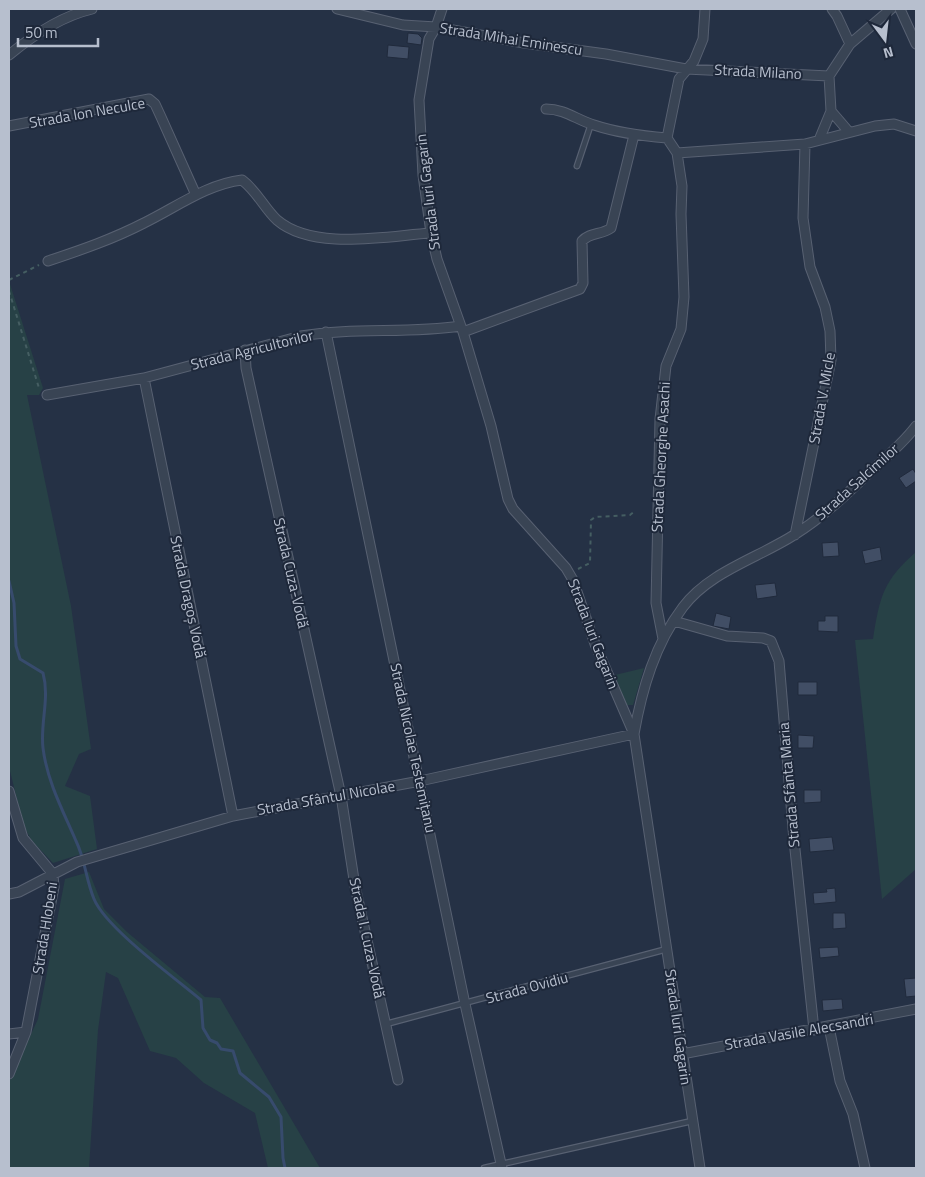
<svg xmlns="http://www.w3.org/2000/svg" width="925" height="1177" font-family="'Titillium Web',sans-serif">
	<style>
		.green { fill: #274146 }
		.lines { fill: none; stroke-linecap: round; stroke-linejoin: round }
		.stream { stroke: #374b6d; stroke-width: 3 }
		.building { fill: #414e65; stroke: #202a3c }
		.lane-casing { stroke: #586172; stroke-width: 7 }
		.street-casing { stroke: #586172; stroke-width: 11 }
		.path { stroke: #455e62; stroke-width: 2; stroke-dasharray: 4 4; stroke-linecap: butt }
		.lane { stroke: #394454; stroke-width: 4.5 }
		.street { stroke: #394454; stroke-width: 9 }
		.labels { text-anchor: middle; stroke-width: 4; stroke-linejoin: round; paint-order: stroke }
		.street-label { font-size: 15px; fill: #b7bfce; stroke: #1e283a }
	</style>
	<rect width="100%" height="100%" fill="#253145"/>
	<path class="green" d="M9,281l34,107 -4,7h-12l44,211 20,143 -12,5 -14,32 25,10 7,53 -44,14 -21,-22 -8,-14 -15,-60z
		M916,552v317l-34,30 -27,-259 18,-1c7,-43 10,-58 43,-87z
		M644,668l-11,37h-7l-11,-30z
		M89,872l15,37 23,23 78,65 15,1 100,170h-52l-13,-55 -51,-30 -28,-25 -26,-7 -32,-73 -12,-6 -8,58 -9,138h-80v-86l29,-63 27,-140z"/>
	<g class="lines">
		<path class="stream" d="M9,581l5,22 2,43 4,13 23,14c7,25 -3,50 0,75 4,33 20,63 33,93 9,18 10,39 18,58 12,29 81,79 107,101l2,28 7,12 7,3 4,6 12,2 7,22 29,24 12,20 2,41 2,10"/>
	</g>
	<path class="building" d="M408,33l10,1 4,4 -1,7 -14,-2z
		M388,45l21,2 -1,12 -21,-2z
		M913,469l3,5v7l-10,7 -7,-10z
		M838,542l1,14 -16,1 -1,-14z
		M880,547l2,13 -17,4 -3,-13z
		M775,583l2,13 -20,3 -2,-14z
		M716,613l15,4 -2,12 -16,-3z
		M825,616h13v16l-20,-1v-10h7z
		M798,682h19v13h-19z
		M798,735l16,1 -1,12h-15z
		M804,790h17v12l-17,1z
		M832,837l2,13 -24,2 -1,-13z
		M835,888l1,14 -22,2 -1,-11 14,-1 -1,-3z
		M833,913h12l1,15 -13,1z
		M838,947l1,9 -19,2 -1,-10z
		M916,978v18l-10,1 -2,-18z
		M842,999l1,10 -20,2 -1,-11z"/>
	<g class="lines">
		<defs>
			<path id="lane" d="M577,166l14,-42
				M386,1024l281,-75
				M484,1168l208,-47"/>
			<path id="street" d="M337,9l66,16 33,2 88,16 82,11 80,15 143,7
				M442,9l-6,18 -7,12 -10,61 4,75 8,58 6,26 26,73 28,94 17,73 5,10 53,59 7,12 22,64 39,90 66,434
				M832,9l5,7 13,28
				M900,9l16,35
				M9,55c23,-19 53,-39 83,-46
				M546,109c19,0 31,11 48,16 24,8 48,11 73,13
				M831,111l18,21
				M9,126l140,-27 6,5 6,13 35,78
				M819,140l12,-29 -2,-35 21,-32 41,-35
				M677,153l128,-9 70,-18 19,-2 22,7
				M48,261c33,-11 65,-22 96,-38 31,-15 63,-39 98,-43 15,11 22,28 35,40 36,31 109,16 154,13
				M326,332l139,672 37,164
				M463,332l117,-43 3,-6 -1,-42c8,-9 20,-6 29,-13l23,-93
				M245,350l1,18 95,428 14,90 43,194
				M144,378l89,438
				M47,395l97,-17 157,-42c53,-9 107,-2 159,-10
				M795,535l36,-175 -1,-29 -5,-24 -15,-40 -7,-49 2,-74
				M674,621l53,15 36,2 8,3 8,20 15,179 20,190
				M663,639l-7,-36 4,-184 6,-53 15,-37 3,-32 -3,-83 1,-28 -5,-33 -10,-15 12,-59 15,-18 9,-22 2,-30
				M9,791l14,47 30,36 1,13 -28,145 -17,42
				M9,894l10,-2 58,-30 156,-46 187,-35 214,-47c8,-45 21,-90 49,-127 26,-35 75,-49 111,-72 29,-18 54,-42 79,-66 15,-13 31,-27 43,-43
				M829,1027l11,54 13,33 12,54
				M9,1034l17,-2
				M682,1054l234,-45"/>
		</defs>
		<use href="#lane" class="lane-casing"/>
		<use href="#street" class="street-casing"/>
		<path class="path" d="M9,280l30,-15
			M9,291l30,97
			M578,569l12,-6 1,-43 4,-3 35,-2 5,-4"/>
		<use href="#lane" class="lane"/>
		<use href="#street" class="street"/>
	</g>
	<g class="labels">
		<g class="street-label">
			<text transform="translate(511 39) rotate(9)" y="5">Strada Mihai Eminescu</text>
			<text transform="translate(758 72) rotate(3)" y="5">Strada Milano</text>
			<text transform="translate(87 113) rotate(-10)" y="5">Strada Ion Neculce</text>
			<text transform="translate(428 192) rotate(-97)" y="5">Strada Iuri Gagarin</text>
			<text transform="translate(252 350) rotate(-14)" y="5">Strada Agricultorilor</text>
			<text transform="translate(822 398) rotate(-80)" y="5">Strada V. Micle</text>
			<text transform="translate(661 457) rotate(-87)" y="5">Strada Gheorghe Asachi</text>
			<text transform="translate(857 482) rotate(-42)" y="5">Strada Salcîmilor</text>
			<text transform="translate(291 573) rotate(77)" y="5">Strada Cuza-Vodă</text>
			<text transform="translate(188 597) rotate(78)" y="5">Strada Dragoș Vodă</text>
			<text transform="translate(593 634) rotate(69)" y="5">Strada Iuri Gagarin</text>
			<text transform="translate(413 748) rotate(78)" y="5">Strada Nicolae Testemițanu</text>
			<text transform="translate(789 785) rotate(-95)" y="5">Strada Sfânta Maria</text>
			<text transform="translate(326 798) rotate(-10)" y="5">Strada Sfântul Nicolae</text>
			<text transform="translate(45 928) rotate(-81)" y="5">Strada Hlobeni</text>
			<text transform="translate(367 938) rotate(78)" y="5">Strada I. Cuza-Vodă</text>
			<text transform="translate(527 988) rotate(-15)" y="5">Strada Ovidiu</text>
			<text transform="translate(678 1027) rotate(82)" y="5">Strada Iuri Gagarin</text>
			<text transform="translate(799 1032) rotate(-10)" y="5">Strada Vasile Alecsandri</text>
		</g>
	</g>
	<rect width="925" height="1177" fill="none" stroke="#b7bfce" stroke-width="20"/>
	<g transform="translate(885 40) rotate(165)" stroke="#1e283a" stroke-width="4" paint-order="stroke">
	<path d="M0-4L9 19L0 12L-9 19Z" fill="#b7bfce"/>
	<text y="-8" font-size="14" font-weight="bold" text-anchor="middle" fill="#b7bfce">N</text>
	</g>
	<path d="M18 38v8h80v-8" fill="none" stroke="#b7bfce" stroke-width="2.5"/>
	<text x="25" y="38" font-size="15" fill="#b7bfce" stroke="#1e283a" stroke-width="4" paint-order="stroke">50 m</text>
</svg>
